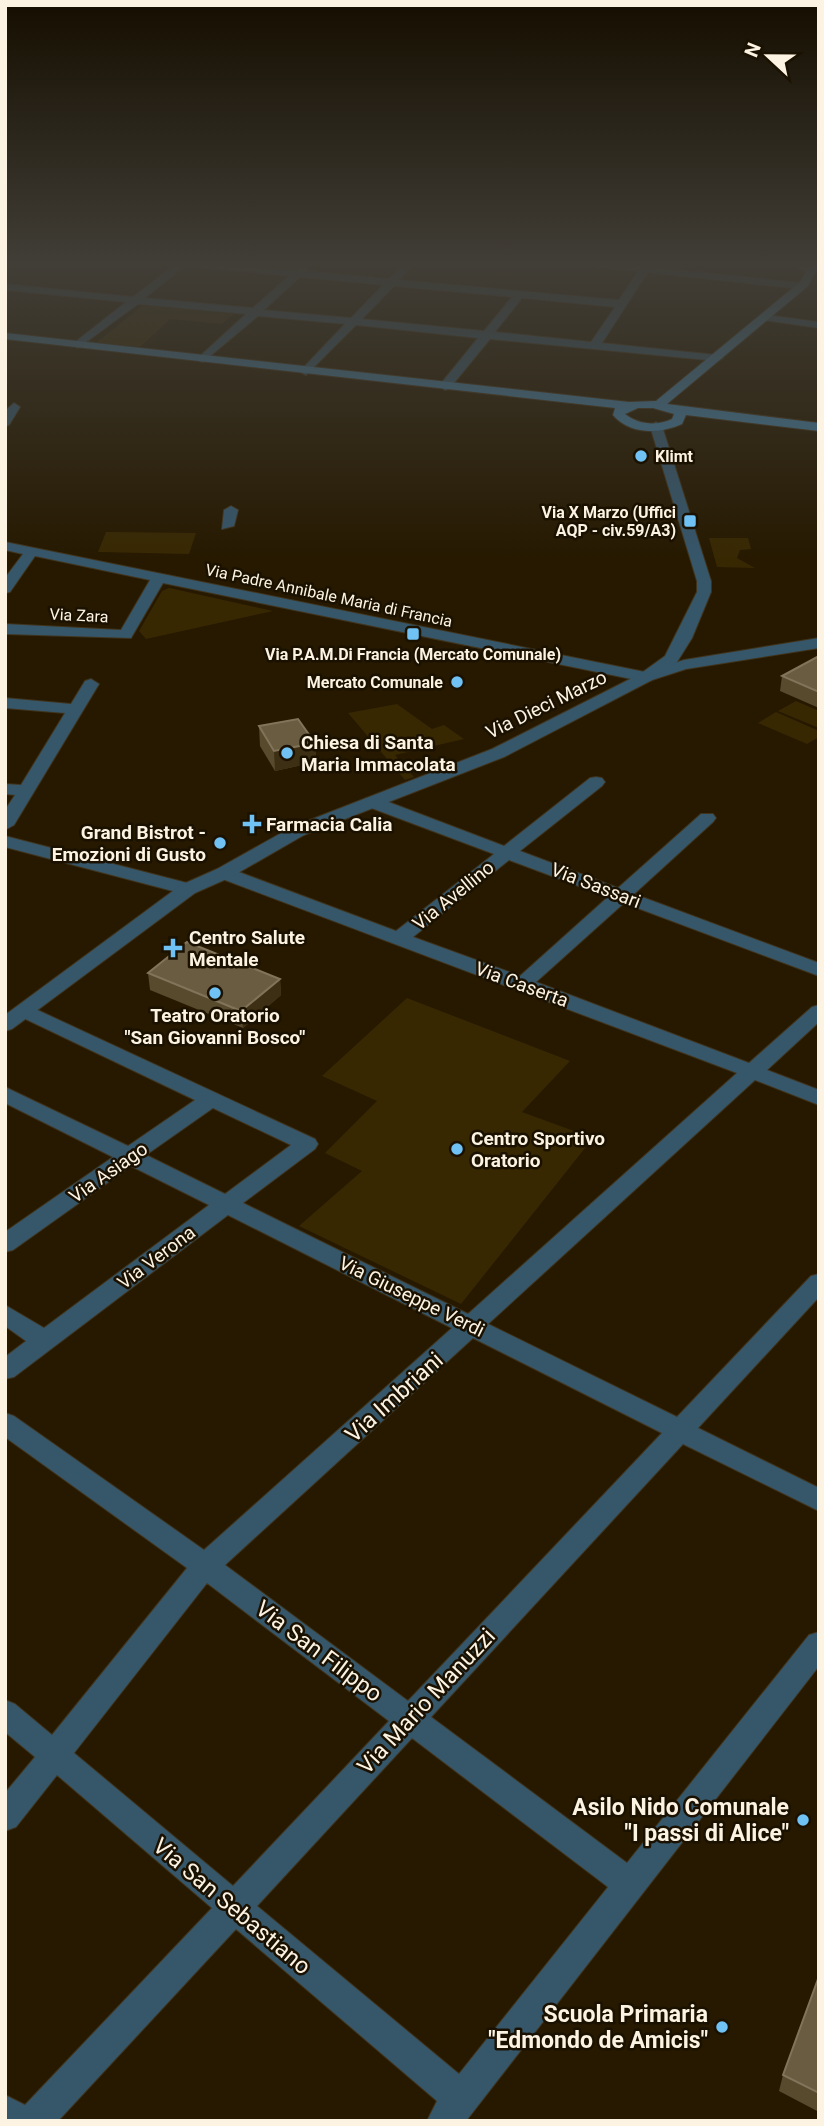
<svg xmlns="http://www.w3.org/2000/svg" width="824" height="2126" font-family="Roboto,sans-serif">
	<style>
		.green { fill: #382802 }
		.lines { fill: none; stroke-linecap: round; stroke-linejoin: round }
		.pedestrian-casing { stroke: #40331b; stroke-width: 2 }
		.minor-casing { stroke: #40331b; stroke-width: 2 }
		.tertiary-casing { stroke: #40331b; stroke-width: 2 }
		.secondary-casing { stroke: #40331b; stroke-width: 2 }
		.pedestrian { fill: #36566a; fill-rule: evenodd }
		.minor { fill: #36566a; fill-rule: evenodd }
		.tertiary { fill: #36566a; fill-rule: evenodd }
		.secondary { fill: #417697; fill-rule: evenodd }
		.wall { fill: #584a2d }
		.shaded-wall { fill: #3d2f13 }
		.building { fill: #6a5c40; stroke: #81745a; stroke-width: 2 }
		.poi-dot { fill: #70c1f4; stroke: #1b1100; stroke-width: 2.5 }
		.labels { text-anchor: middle; stroke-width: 5; stroke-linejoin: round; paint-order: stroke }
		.far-poi-label { font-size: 16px; font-weight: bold; fill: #fcf3e2; stroke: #1b1100; text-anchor: end }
		.far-street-label { font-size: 16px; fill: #fcf3e2; stroke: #1b1100 }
		.street-label { font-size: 19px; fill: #fcf3e2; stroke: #1b1100 }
		.poi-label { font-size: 19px; font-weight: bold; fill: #fcf3e2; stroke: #1b1100; text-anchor: start }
		.near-street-label { font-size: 23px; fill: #fcf3e2; stroke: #1b1100 }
		.near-poi-label { font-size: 23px; font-weight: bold; fill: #fcf3e2; stroke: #1b1100; text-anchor: end }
	</style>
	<rect width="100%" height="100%" fill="#261900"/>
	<path class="green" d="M143,305l91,9 -12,10 -52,-5 -30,28 -43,-5z
		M106,532l90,1 -7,21 -91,-2z
		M709,538h39l3,11 -11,1 -3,8 18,10 -38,-1z
		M169,588l5,1 99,22 -127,28 -7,-8 23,-40z
		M796,701l23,10v17l-41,-17z
		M397,704l35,25 12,-4 20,14 -69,16 19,22 -9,3 -57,-67z
		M776,712l43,19v6l-12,7 -49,-21z
		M407,998l163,63 -48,51 71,26 -132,166 -162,-78 63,-55 -37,-18 52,-52 -55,-25z"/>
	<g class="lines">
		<defs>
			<path id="pedestrian" d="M14,403l6,4 -11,18 -4,1v-15z
				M231,506l7,4 -4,16 -12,3 2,-19z"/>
			<path id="minor" d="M176,264h11l-42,34 108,10 36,-32 -94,-9 -5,-3 105,6 8,-4 5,3 -1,2 82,8 15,-15h10l-15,16 220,20 24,-36h10l-51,79 115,12 6,3 -6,3 -227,-22 -41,50 -4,1 -6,-4 39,-48 -122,-13 -50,50 -4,-2v-4l43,-45 -87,-8 -55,46 -4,-1v-4l47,-43 -108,-10 -60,44 -6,-3 2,-2 52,-41 -121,-12v-6l128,13zM300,277l83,8 -32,33 -87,-8zM394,286l118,11 -28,34 -122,-12zM522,298l93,9 -24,35 -96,-10z
				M792,264h12l13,8 -9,2z
				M767,315l52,7v6l-56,-8 -2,-2z
				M5,542l640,130 39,-12 135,-22v10l-133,21 -40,13 -483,-99 -32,55 -126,-4v-10l116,6 29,-50 -115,-24 -25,36 -5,1v-15l18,-24 -18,-4z
				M91,679l8,5 -85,141 -9,5v-20l10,-15 -10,-1v-10l16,1 44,-72 -60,-5v-10l66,6 14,-23z
				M596,777l6,1 3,4 -3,4 -82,65 98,37 83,-74h12l3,4 -3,4 -79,72 185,69v13l-195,-73 -88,79 213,81 63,-56 7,-2v17l-52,48 52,20v15l-64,-25 -267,244 189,93 134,-141 8,-2v23l-121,131 121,60v23l-136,-67 -252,273 196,146 182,-228 10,-3v34l-353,455h-39l10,-20 -201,-172 -178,192h-53v-26l20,10 187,-197 -155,-133 -41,52 -11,4v-38l30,-36 -30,-25v-32l10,4 37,31 135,-167 -182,-131v-24l9,3 190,134 248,-222 -224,-113 -214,162 -9,2v-22l21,-16 -21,-15v-21l39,23 165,-123 -78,-39 -118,84 -8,2v-20l108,-75 -108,-54v-16l123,59 67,-46 -178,-85 -3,-4 10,-6 7,2 284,132 3,5 -3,5 -72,54 225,111 269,-241 -520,-196 -2,-4 9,-6 7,2 165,62 98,-77 -128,-48 -3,-4 3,-4h12l126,48 86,-68zM509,860l99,37 -88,79 -107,-39zM213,1108l78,37 -66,49 -79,-39zM473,1338l189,95 -254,268 -183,-136zM207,1583l182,138 -156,165 -159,-133zM412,1738l196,149 -149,187 -202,-168z
				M5,836l190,49 2,4 -9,6 -183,-48z"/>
			<path id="tertiary" d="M593,264h30l179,19 5,3 -5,3 -204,-22z
				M656,422l6,4 49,155v11l-19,46 -15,24 -25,18 -148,77 -200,78 -73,42 -36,16 -183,136 -7,2v-16l176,-130 36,-16 75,-42 200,-78 148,-75 25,-18 32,-64v-11l-47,-155z"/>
			<path id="secondary" d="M811,264h8l-11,22 -141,118 152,19v8l-133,-16 -4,9c-22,10 -52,11 -69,-9l2,-7 -610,-69v-6l624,69 27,-1 144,-119zM638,408h15l21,6 -2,5c-15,7 -33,6 -47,-5z"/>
		</defs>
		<use href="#pedestrian" class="pedestrian-casing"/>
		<use href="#minor" class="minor-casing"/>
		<use href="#tertiary" class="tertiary-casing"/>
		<use href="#secondary" class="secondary-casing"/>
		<use href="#pedestrian" class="pedestrian"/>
		<use href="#minor" class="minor"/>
		<use href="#tertiary" class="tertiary"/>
		<use href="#secondary" class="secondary"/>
	</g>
	<path class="wall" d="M819,656v52l-39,-17 2,-15z
		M259,726l56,17 1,19 -41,9 -15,-25z
		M148,973l132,6 1,16 -38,33 -93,-38z
		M819,1980v132l-40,-21 4,-16z"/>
	<path class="shaded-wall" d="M315,743l1,19 -41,9 -1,-20z
		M280,979l1,16 -38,33 -2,-17z"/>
	<path class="building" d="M819,656v36l-37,-16z
		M298,719l17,24 -41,8 -15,-25z
		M187,942l93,37 -39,32 -93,-38z
		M818,1979l1,1v113l-36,-18z"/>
	<linearGradient id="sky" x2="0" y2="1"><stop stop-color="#150e00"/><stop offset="0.47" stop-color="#413e37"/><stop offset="1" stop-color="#413e37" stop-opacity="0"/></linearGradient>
	<rect width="824" height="561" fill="url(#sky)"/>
	<g class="poi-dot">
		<circle cx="641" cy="456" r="7"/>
		<rect x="683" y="514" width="14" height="14" rx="3.5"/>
		<rect x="406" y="627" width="14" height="14" rx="3.5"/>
		<circle cx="457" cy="682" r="7"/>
		<circle cx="287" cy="753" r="7"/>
		<path d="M248.5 813.5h7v7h7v7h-7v7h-7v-7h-7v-7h7z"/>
		<circle cx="220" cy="843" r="7"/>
		<path d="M169.5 937.5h7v7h7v7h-7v7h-7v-7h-7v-7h7z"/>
		<circle cx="215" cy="993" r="7"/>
		<circle cx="457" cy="1149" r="7"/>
		<circle cx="803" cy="1820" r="7"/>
		<circle cx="722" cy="2027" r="7"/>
	</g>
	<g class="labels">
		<g class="far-poi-label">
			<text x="655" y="462" text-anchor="start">Klimt</text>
			<text x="676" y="518">Via X Marzo (Uffici<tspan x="676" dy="18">AQP - civ.59/A3)</tspan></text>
			<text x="413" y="660" text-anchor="middle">Via P.A.M.Di Francia (Mercato Comunale)</text>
			<text x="443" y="688">Mercato Comunale</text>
		</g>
		<g class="far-street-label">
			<text transform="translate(329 595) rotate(12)" y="6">Via Padre Annibale Maria di Francia</text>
			<text transform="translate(79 615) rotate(3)" y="6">Via Zara</text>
		</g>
		<g class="street-label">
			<text transform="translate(546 704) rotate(-26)" y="7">Via Dieci Marzo</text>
			<text transform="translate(596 885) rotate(21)" y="7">Via Sassari</text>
			<text transform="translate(453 895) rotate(-39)" y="7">Via Avellino</text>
			<text transform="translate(522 984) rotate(20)" y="7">Via Caserta</text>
			<text transform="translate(108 1172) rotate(-35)" y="7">Via Asiago</text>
			<text transform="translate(156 1257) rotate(-37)" y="7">Via Verona</text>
			<text transform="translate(412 1296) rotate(26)" y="7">Via Giuseppe Verdi</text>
		</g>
		<g class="poi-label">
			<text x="301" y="749">Chiesa di Santa<tspan x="301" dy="22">Maria Immacolata</tspan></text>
			<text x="266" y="831">Farmacia Calia</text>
			<text x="206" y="839" text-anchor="end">Grand Bistrot -<tspan x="206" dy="22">Emozioni di Gusto</tspan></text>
			<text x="189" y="944">Centro Salute<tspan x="189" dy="22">Mentale</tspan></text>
			<text x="215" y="1022" text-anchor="middle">Teatro Oratorio<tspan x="215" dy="22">"San Giovanni Bosco"</tspan></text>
			<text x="471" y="1145">Centro Sportivo<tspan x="471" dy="22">Oratorio</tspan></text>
		</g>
		<g class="near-street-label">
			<text transform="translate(394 1397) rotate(-42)" y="8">Via Imbriani</text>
			<text transform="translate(319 1651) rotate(37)" y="8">Via San Filippo</text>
			<text transform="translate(426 1701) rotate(-47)" y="8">Via Mario Manuzzi</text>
			<text transform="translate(232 1906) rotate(40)" y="8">Via San Sebastiano</text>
		</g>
		<g class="near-poi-label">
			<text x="789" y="1815">Asilo Nido Comunale<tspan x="789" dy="26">"I passi di Alice"</tspan></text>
			<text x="708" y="2022">Scuola Primaria<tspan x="708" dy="26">"Edmondo de Amicis"</tspan></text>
		</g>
	</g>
	<rect width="824" height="2126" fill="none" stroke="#fcf3e2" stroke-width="14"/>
	<g transform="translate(768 56) rotate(292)" stroke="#1b1100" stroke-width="5" paint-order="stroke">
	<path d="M0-5L12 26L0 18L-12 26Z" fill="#fcf3e2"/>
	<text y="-10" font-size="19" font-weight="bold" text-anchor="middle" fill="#fcf3e2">N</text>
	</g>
</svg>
